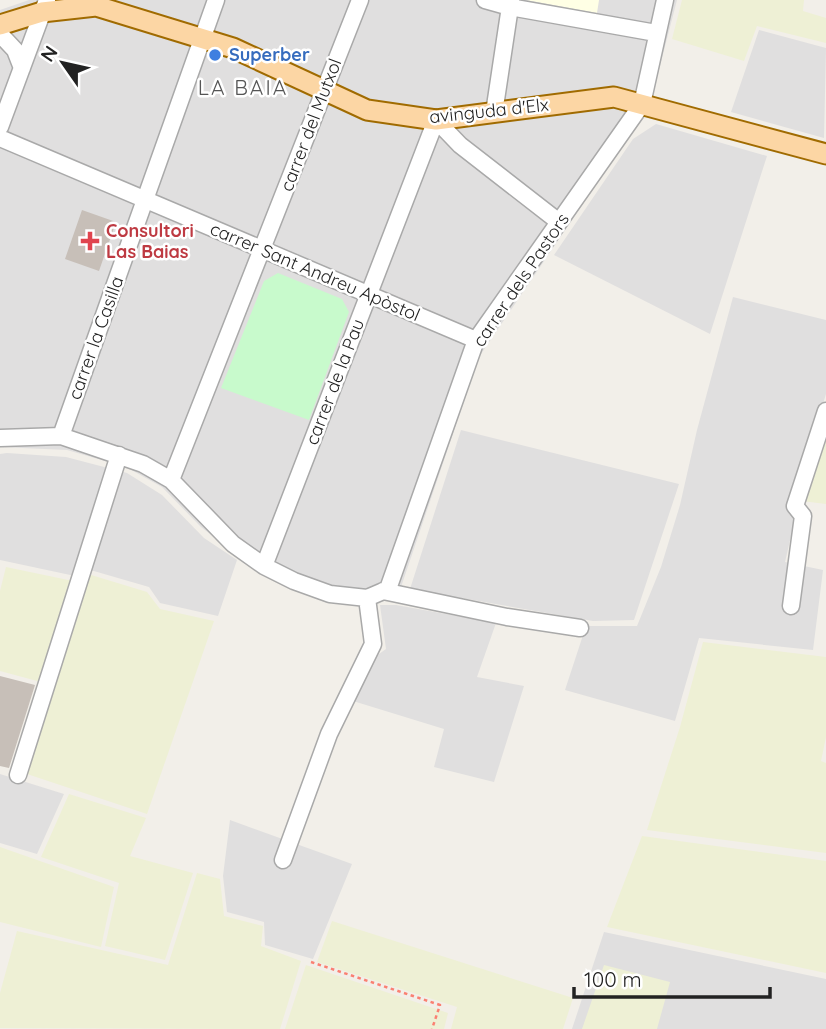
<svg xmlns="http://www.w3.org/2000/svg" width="826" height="1029" font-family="Quicksand,sans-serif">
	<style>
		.residential { fill: #e0dfdf }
		.education { fill: #ffffe5 }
		.farmland { fill: #eef0d5 }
		.park { fill: #c8facc }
		.building { fill: #c7bfb8 }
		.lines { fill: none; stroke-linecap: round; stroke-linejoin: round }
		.minor-casing { stroke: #a9a9a9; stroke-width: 19 }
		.major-casing { stroke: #a06b00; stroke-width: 23 }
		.path { stroke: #fa8072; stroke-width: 2.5; stroke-dasharray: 3.5 3.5; stroke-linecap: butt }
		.minor { stroke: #fff; stroke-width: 16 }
		.major { stroke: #fcd6a4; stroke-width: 19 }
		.shop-dot { fill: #3f7fe0; stroke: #fff; stroke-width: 2.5 }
		.health-dot { fill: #e0444e; stroke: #fff; stroke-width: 2.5 }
		.labels { text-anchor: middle; stroke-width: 5; stroke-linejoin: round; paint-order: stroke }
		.shop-label { font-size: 18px; font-weight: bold; fill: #366cbe; stroke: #fff; text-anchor: start }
		.street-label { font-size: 18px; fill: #222; stroke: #fff }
		.health-label { font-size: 18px; font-weight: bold; fill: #be3a42; stroke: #fff; text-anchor: start }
		.quarter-label { font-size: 21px; letter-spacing: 2px; fill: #555; stroke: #fff }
	</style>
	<rect width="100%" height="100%" fill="#f2efe9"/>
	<path class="residential" d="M29,0h648l-23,89 -23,44 -152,224 -78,230 -39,18 -42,-6 -59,-26 -60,-46 -39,-40 -36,-20 -59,-17 -67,-3v-437z
		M759,30l67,18 -2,90 -93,-26z
		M656,124l111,32 -57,178 -156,-79 79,-116z
		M733,297l93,23v74l-37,120 6,5 -10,43 38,8 -10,80 -114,-12 -24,83 -110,-31 21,-64h51l24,-59 19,-62 17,-75z
		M461,430l218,54 -45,136 -41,1 -183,-32z
		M7,453l59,4 61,16 35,22 42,43 33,22 -19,56 -58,-13 -11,-16 -69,-20 -5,9 -75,-16v-106z
		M380,605h16l100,18 -19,54 47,9 -30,96 -60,-15 10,-38 -91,-28 19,-42 14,-10z
		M0,774l64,20 -27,60 -37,-11z
		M230,820l122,44 -39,95 -48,-14 -1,-23 -37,-10 -4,-36z
		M604,932l222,47v50h-254z"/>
	<path class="education" d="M526,0h73l-2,13z"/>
	<path class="farmland" d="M682,0h122l-1,11 23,7v25l-69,-17 -13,35 -72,-22z
		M826,425v79l-24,-3z
		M6,567l67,14 -32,101 -41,-11v-80z
		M88,574l59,18 13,17 54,12 -67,193 -123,-41z
		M703,642l123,15v80l-5,24 5,2v90l-179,-23 33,-103z
		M69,794l77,24 -16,38 63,17 -28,87 -60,-14 14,-63 -78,-26z
		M642,836l184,25v112l-219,-46z
		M0,847l114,40 -13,60 -101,-25z
		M197,873l23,6 4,37 39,10 -2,20 40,15 -21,68 -280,-1v-35l17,-62 151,34z
		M332,921l241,77 -10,31h-112l6,-22 -140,-45z
		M306,965l142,48 -4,16h-159z
		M604,965l66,17 -13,47h-75z"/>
	<path class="park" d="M278,273l64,26 7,13 -40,108 -88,-32 43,-107z"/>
	<path class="building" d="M82,210l34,12 -17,49 -34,-12z
		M0,676l35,9 -26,83 -9,-2z"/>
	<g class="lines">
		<defs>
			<path id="minor" d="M485,0l25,7 146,26
				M0,34l15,16 7,18
				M494,113l17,-113
				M0,127l47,-127
				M0,138l476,202
				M61,436l155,-436
				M0,438l61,-2 82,28 28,16 62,64 31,22 30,15 36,13 37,4 21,-9 88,-249 166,-236 23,-104
				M171,480l189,-480
				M264,566l172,-446 24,25 99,77
				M383,591l124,26 73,11
				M791,606l12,-90 -8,-10 31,-95
				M18,775l101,-320
				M283,860l46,-126 44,-90 -6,-46"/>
			<path id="major" d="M0,25l42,-13 54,-6 137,42 134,62 69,10 178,-23 212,57"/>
		</defs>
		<use href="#minor" class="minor-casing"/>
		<use href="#major" class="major-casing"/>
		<path class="path" d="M311,962l129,43 -8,24"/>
		<use href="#minor" class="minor"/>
		<use href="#major" class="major"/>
	</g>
	<circle class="shop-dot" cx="215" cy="55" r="7"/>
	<path class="health-dot" d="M86.5 230.5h7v7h7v7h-7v7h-7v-7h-7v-7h7z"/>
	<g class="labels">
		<g class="shop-label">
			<text x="229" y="61">Superber</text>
		</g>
		<g class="street-label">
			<text transform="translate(489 111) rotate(-6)" y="6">avinguda d'Elx</text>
			<text transform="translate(311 125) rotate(-69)" y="6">carrer del Mutxol</text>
			<text transform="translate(315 272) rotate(23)" y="6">carrer Sant Andreu Apòstol</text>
			<text transform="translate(521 280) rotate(-56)" y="6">carrer dels Pastors</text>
			<text transform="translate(96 338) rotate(-70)" y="6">carrer la Casilla</text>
			<text transform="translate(335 382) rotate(-69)" y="6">carrer de la Pau</text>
		</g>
		<g class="health-label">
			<text x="106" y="237">Consultori<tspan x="106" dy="21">Las Baias</tspan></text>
		</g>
		<g class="quarter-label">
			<text x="243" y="95">LA BAIA</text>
		</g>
	</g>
	<g transform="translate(63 63) rotate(304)" stroke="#ffffff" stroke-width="5" paint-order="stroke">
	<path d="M0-5L12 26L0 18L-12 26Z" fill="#222222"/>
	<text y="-10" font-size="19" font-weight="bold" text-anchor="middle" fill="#222222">N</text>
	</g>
	<path d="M574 987v10h196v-10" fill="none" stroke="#222222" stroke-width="3.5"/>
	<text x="584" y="987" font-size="21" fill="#222222" stroke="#ffffff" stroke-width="5" paint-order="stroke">100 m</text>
</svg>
